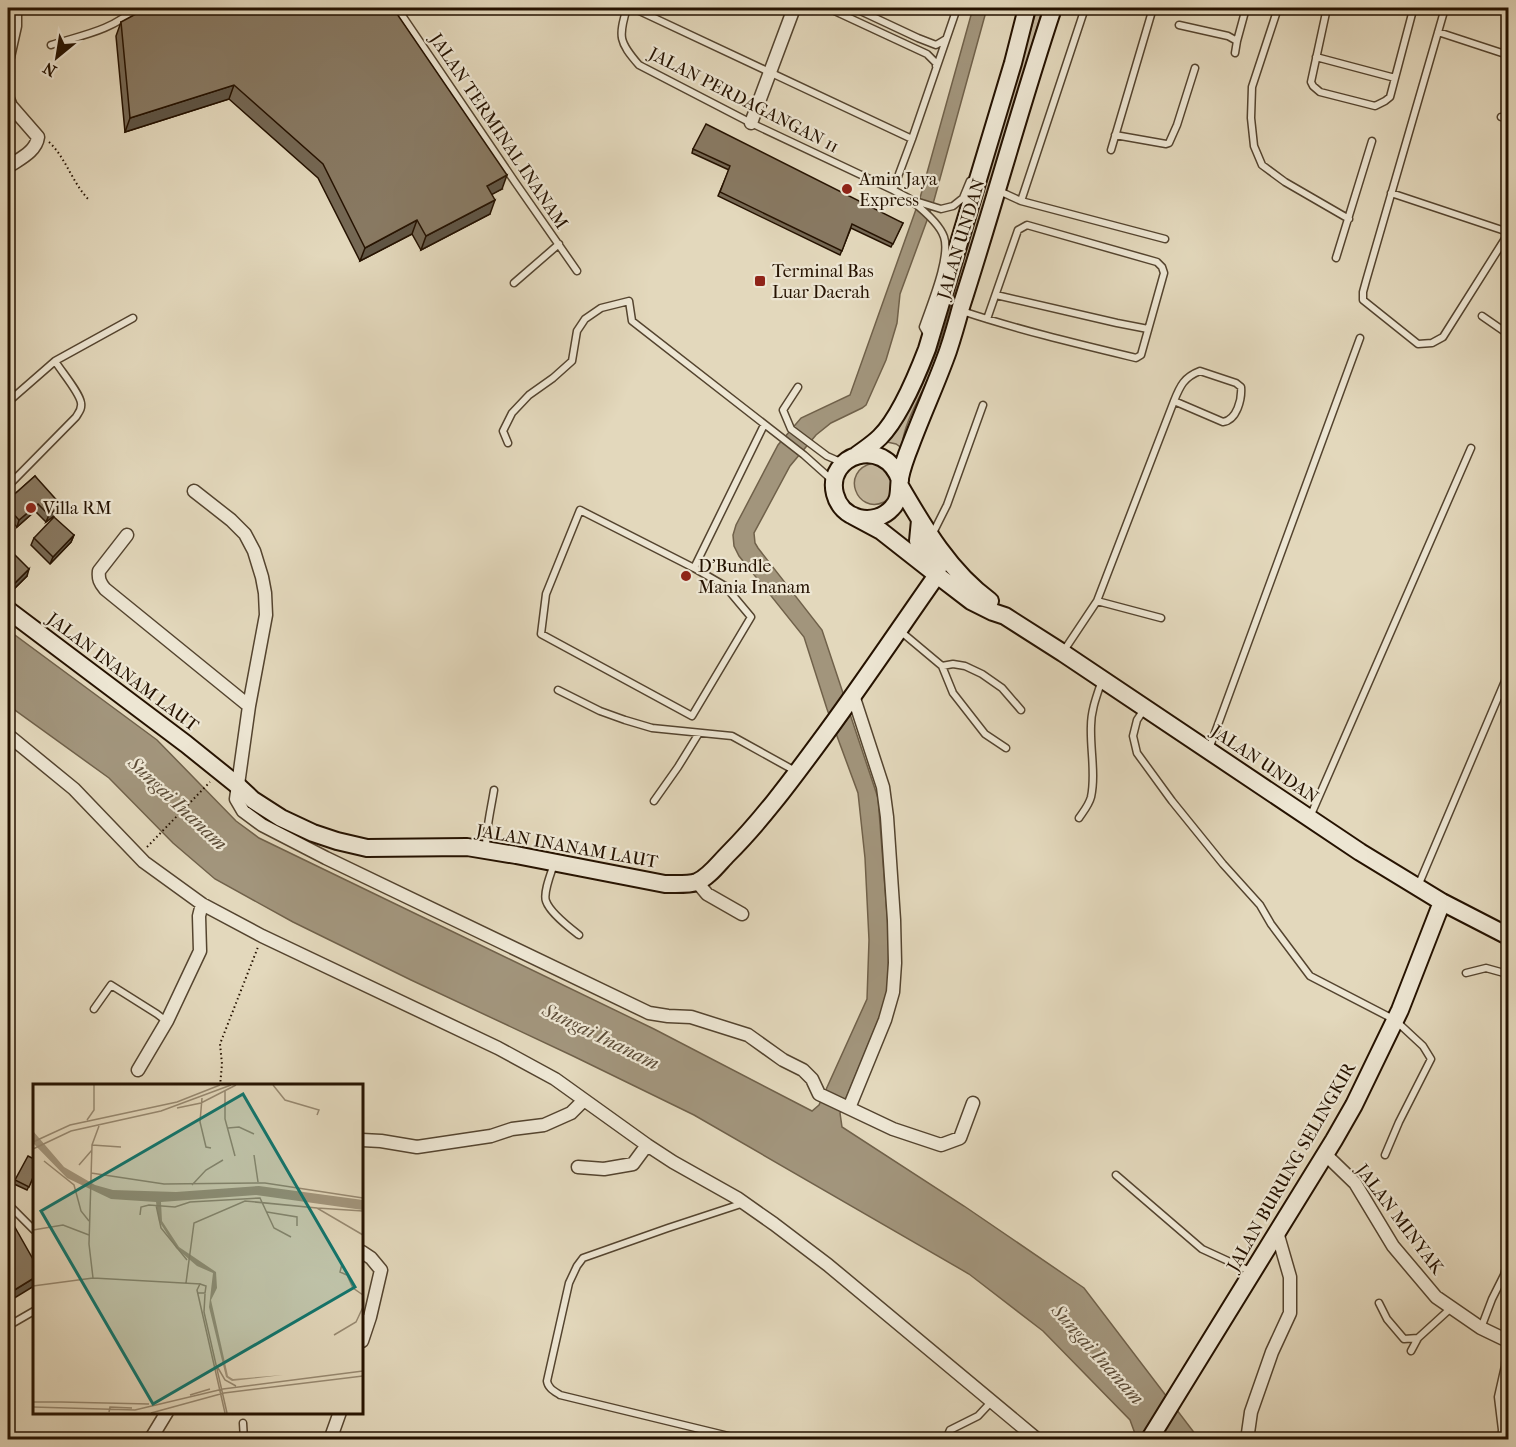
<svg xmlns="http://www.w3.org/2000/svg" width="1516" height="1447" font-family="'IM FELL French Canon',serif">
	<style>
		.green { fill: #c3b69c; stroke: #74644e; stroke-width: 1.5 }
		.water { fill: #a2957c; stroke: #70614a; stroke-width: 1.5 }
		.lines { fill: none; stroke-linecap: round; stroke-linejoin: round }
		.lane-casing { stroke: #54442f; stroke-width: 9 }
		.street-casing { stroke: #54442f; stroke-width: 15 }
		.secondary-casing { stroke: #251200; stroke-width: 20 }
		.path { stroke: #251200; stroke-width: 2; stroke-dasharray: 1.5 3; stroke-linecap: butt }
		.lane { stroke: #ede6d3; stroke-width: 6 }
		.street { stroke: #ede6d3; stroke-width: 12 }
		.secondary { stroke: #ede6d3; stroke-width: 16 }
		.wall { fill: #756854; stroke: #251200; stroke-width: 1.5 }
		.shaded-wall { fill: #5f5545; stroke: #251200; stroke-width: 1.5 }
		.building { fill: #887962; stroke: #251200; stroke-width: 1.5 }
		.poi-dot { fill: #8f2418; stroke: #ede6d3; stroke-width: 2 }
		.labels { text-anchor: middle; stroke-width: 4.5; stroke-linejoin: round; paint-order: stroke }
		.street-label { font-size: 18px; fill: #251200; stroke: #ede6d3 }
		.poi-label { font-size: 18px; fill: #251200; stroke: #ede6d3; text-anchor: start }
		.water-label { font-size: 20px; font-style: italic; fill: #5d4d38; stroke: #ede6d3 }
		.inset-road { fill: none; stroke: #978971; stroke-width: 1.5 }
		.view { fill: #0f766e; fill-opacity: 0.15; stroke: #0f766e; stroke-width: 3 }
		.inset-edge { fill: none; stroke: #251200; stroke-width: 3 }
	</style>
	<rect width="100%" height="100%" fill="#e3d8bc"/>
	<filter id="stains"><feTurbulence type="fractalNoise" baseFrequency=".00333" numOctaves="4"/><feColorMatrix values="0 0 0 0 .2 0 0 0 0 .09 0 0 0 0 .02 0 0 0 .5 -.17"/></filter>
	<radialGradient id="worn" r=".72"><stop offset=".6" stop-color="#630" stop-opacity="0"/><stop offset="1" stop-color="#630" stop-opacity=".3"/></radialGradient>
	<path class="green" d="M1037,8h6c-35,116 -68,232 -105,348 -9,27 -36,66 -36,92l-6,-4 -9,-2c27,-35 39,-62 54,-103z
		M873,463l6,1 14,12c0,6 0,14 -2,19 -1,3 -5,5 -7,7 -27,13 -45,-31 -11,-39z"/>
	<path class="water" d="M973,8h14l-54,196 -33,90 -3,29 -11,37 -20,45 -4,3 -31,15 -15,12 -26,31 -36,67 1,10 3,5 64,82 56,168 11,142 -1,46 -4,20 -44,107 2,14 122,79 120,82 115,151h-62l-7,-19 -87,-89 -74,-57 -275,-159 -121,-59 -162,-76 -118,-58 -78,-43 -42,-36 -64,-65 -101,-73v-75l149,110 79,81 23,17 395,191 158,82 7,-6 48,-106 2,-59 -4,-82 -7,-65 -31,-84 -23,-72 -65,-81 -5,-10 -1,-11 3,-10 42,-80 23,-27 49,-23 70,-197z"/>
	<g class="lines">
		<defs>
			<path id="lane" d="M397,8l118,174 62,89
				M627,8c-9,29 -8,34 12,57l112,58 142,67 19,10 29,9 12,-3 10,-8 7,-17
				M633,8l279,131
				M828,8l99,46 9,9v3
				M854,8l64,30 18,7 10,-6
				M1085,8l-64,193 144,38
				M1278,8l-26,79 -1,31 3,28 8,19 23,17 64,37
				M1327,8l-16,74 2,4 7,6 55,14 10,-5 5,-4 23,-87
				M1445,8l-79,273 -3,11v8l55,44 14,-1 11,-6 65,-103
				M1179,25l49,11 9,5 9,-33
				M1438,32l70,23
				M51,45c31,-10 60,-14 85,-37
				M1235,53l2,-12
				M1316,57l79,21
				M1501,117l7,2
				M1115,135l51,9 3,-1 8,-18 18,-57
				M1111,150l42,-142
				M893,190l19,-51 45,-131
				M997,190l24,11
				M1391,193l117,39
				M913,202c10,8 27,23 31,35 7,20 -14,69 -21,90l4,7
				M1336,258l36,-117
				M514,283l45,-39
				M996,295l121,28 31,6
				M962,311c57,19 116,33 174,47l5,-3 23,-82 -2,-6 -5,-5 -130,-37 -9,5 -31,89
				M1482,316l26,18
				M798,387l-15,23 8,19 36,27 16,7
				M8,402l47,-41 78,-43
				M508,443l-5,-12 9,-18 17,-18 24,-17 19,-17 5,-30 8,-12 16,-11 28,-7 3,20 172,134 28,25
				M8,486l68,-69c3,-5 6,-8 5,-14 -1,-10 -20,-32 -26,-42
				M933,533l14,-28 36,-100
				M694,568l-114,-58 -34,84 -5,40 151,82 59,-99 -26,-31 -31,-18 70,-143
				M1097,601l64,17
				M899,630l43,36 11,27 32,41 21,14
				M1063,652l34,-51 77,-200c6,-15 10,-24 26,-30l36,12 5,4c1,12 -4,33 -18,35l-49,-21
				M942,666l11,-2 12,2 17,8 20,14 19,22
				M558,690l42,21 25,9 27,8 80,8 65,36
				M1145,708l-8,12 -4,16 4,17 35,48 51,63 37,41 11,19 39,52 85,44 28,26 8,13 -32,63 -14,33
				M1209,749l151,-411
				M654,801l24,-34 21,-34
				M1310,817l161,-369
				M1079,818c4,-6 10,-13 12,-21 5,-23 -1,-48 0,-71 0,-16 6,-31 11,-46
				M486,848c0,-20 5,-39 8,-58
				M554,864c-3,9 -11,29 -8,37 4,12 24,27 33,34
				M1418,886l90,-212
				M1466,973l20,-5 18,5 4,-1
				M94,1009l17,-24 46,29 9,7
				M1116,1175l86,74 50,23
				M744,1203l-76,25 -85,30 -6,8 -8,17 -22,98c1,7 7,10 13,14l185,45
				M8,1204l26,26
				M1379,1303l8,16 17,20 14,-1
				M8,1326l26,-15
				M1481,1328l11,-29 12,-24 4,-15
				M1411,1351l7,-13 33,-30
				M8,1399l1,15 -1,1
				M243,1423l1,17
				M951,1440l-4,-3 3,-7 28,-14 14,-15
				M1501,1440l1,-10 -4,-33 7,-31 2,-25"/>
			<path id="street" d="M8,57l7,-31v-18
				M8,99l3,7 27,31c-2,15 -19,22 -30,30
				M751,123l43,-115
				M194,491l37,29 14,14 9,17 8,26 3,16 1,22 -17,91 -13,93 7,12 19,14 64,33 323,155 19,3 23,1 57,18 35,25 20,10 9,9 7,15 74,35 48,16 19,-7 13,-35
				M127,535l-28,36c-1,8 1,12 6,18l144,117
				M8,735l66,54 70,73 58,42 60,32 236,112 57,31 92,66 26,17 64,36 37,26 54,41 210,175
				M697,882l10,12 35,20
				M138,1070l29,-49 33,-70 -1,-35 3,-12
				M849,1108l36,-88 8,-28 2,-29 -1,-43 -7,-103 -4,-30 -30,-92
				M362,1140l19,1 36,6 74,-11 21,-7 32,-4 27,-12 13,-13
				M1325,1154l30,29 38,63 43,51 45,31 27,13
				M578,1167l26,2 29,-5 14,-19
				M362,1252l9,6 10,12 -11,47 -8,24
				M150,1440l17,-28
				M330,1440l10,-28
				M1247,1440l4,-28 21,-60 18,-39v-36l-13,-45"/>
			<path id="secondary" d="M857,455c8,-6 16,-11 23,-18 19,-19 37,-62 47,-88l86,-286 14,-55
				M900,480c-16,-45 -75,-25 -65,14 3,12 12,21 24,24 12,3 25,-1 33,-10 9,-9 6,-19 8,-30 2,-11 7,-24 11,-34 12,-32 26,-62 37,-93 5,-15 9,-29 13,-44 32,-99 59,-200 92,-299
				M900,486c25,43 50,86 90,115
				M853,516l28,15 56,44 34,26 22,11 12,4 58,37 297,199 82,50 66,34
				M920,520l-2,21 20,28
				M8,610l178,134 51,41 16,15 28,18 32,15 24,8 30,7 100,-1 49,8 149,29c10,0 23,1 32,-2 12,-5 22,-19 31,-28 33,-33 62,-72 90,-110 41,-55 79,-112 119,-169
				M1149,1440l185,-300 20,-35 46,-95 42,-108"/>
		</defs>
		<use href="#lane" class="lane-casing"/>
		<use href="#street" class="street-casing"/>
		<use href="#secondary" class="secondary-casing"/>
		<path class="path" d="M49,142c17,16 23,40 39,57
			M147,847l63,-65
			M220,1086l2,-22 -2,-20 38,-97"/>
		<use href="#lane" class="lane"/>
		<use href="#street" class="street"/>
		<use href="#secondary" class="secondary"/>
	</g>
	<path class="wall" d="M121,22l381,167 -11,5 -1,20 -69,36 -9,-16 -52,27 -42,-83 -89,-79 -104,33 -9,-96z
		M693,149l210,74 -12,24 -40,-19 -11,27 -122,-59 11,-26 -37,-17z
		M35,476l24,36 -13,10 -11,-11 -18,16 -9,-9v-18z
		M74,535l-3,7 -21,22 -19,-19 3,-7z
		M8,554l19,22 -16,16 -3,-3z
		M34,1176l-7,14 -13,-6 1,-4z"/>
	<path class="shaded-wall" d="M234,85l-5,14 -104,33 5,-14z
		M507,175l-5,14 -20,11 5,-14z
		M495,200l-5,14 -69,36 5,-14z
		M417,220l-5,14 -52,27 5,-13z
		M38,504l-3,7 -18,16 2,-7z
		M61,505l-2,7 -13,10 3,-7z
		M74,535l-3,7 -21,22 3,-7z
		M29,569l-2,7 -16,16 2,-7z
		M34,1278v8l-26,16v-8z"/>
	<path class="building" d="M147,8h246l114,167 -20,11 8,14 -69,36 -9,-16 -52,28 -42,-84 -89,-79 -104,33 -9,-96z
		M706,124l197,99 -10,21 -41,-20 -10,27 -122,-59 10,-26 -37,-17z
		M35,476l26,29 -12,10 -11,-11 -19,16 -11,-12v-8z
		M54,517l20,18 -21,22 -19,-19z
		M11,551l18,18 -16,16 -5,-6v-25z
		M28,1156l6,3v16l-5,12 -14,-7z
		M8,1215l26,46v17l-26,16z
		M8,1348l3,18 -3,1z"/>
	<g class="poi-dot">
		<circle cx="847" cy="189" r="6"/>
		<rect x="754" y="275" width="12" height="12" rx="3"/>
		<circle cx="31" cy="508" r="6"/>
		<circle cx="686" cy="576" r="6"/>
	</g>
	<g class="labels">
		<g class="street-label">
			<text transform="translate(744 100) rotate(27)" y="6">JALAN PERDAGANGAN 11</text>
			<text transform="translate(499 131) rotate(56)" y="6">JALAN TERMINAL INANAM</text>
			<text transform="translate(961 239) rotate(-73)" y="6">JALAN UNDAN</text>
			<text transform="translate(123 672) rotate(37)" y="6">JALAN INANAM LAUT</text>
			<text transform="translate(1265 764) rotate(34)" y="6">JALAN UNDAN</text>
			<text transform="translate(567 846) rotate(10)" y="6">JALAN INANAM LAUT</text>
			<text transform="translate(1291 1167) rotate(-60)" y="6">JALAN BURUNG SELINGKIR</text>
			<text transform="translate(1400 1219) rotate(53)" y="6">JALAN MINYAK</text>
		</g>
		<g class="poi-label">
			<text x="859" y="185">Amin Jaya<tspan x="859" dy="21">Express</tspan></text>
			<text x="772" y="277">Terminal Bas<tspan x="772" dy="21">Luar Daerah</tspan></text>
			<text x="43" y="514">Villa RM</text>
			<text x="698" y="572">D'Bundle<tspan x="698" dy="21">Mania Inanam</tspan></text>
		</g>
		<g class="water-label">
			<text transform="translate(178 803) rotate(43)" y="7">Sungai Inanam</text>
			<text transform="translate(601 1036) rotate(26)" y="7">Sungai Inanam</text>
			<text transform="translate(1098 1354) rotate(48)" y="7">Sungai Inanam</text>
		</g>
	</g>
	<g transform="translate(33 1084)">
		<rect width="330" height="330" fill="#e3d8bc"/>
		<path d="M0,47l31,36 31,18 18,5 63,2 83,-6 104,14v10l-107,-15 -95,7 1,19 17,26 37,25 1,16 -6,12 17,76 5,3 50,-4 -51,6 -6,-4 -17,-70 4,-34 -16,-7 -21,-18 -17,-27 -3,-19 -45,-3 -44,-21 -34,-35z" fill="#a2957c"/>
		<path class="inset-road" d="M240,1l12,15 34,10 -2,5M192,7v28l10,37M169,14l-2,24 6,25 5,1M144,24l24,-5 35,-18M54,36l7,-10v-25M195,44l11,-1 15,7M0,58l37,-17 107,-23 43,-17M59,61l29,2M0,65l38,-18 90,-20 70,-26M221,71l4,27M11,77l30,24 7,26 8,10M46,81l13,-15M58,89l73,11 101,-1 98,15M159,101l14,-15 17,-10M123,121l5,23 26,32M284,124l46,3M234,128l30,5v9M107,131l1,-8 8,-2 26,2 15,-5 70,-4 14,30 17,9M0,146l30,-5 26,10M309,180l-2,8 7,3 6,13 10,7M60,194l-4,-34 3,-99 7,-19M153,199l8,-60 51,-22 72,7 46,27M0,202l60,-8 108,6M165,209h7l1,-7 -6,-2 -3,6 28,123M172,210l-1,18 23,101M301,251l22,-13 7,-15M185,284l7,12 11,6M157,311l20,-6M0,318h28M28,318l88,2M0,323l102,3 88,-21 140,-18M76,328l1,-5 22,1M118,329l73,-20 139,-17"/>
		<path class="view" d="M210,10l112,193 -202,117 -112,-193z"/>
		<rect width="330" height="330" class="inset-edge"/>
	</g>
	<rect width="1516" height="1447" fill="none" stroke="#e3d8bc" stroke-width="30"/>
	<rect x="9" y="9" width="1498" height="1429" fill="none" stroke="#251200" stroke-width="3"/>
	<rect x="15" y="15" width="1486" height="1417" fill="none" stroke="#251200" stroke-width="1.5"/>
	<g transform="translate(57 57) rotate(210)" stroke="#ede6d3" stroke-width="4.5" paint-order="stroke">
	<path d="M0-4.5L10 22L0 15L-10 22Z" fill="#251200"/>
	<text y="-9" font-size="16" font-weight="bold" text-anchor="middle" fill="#251200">N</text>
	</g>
	<rect width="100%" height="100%" filter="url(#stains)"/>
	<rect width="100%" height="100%" fill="url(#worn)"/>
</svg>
